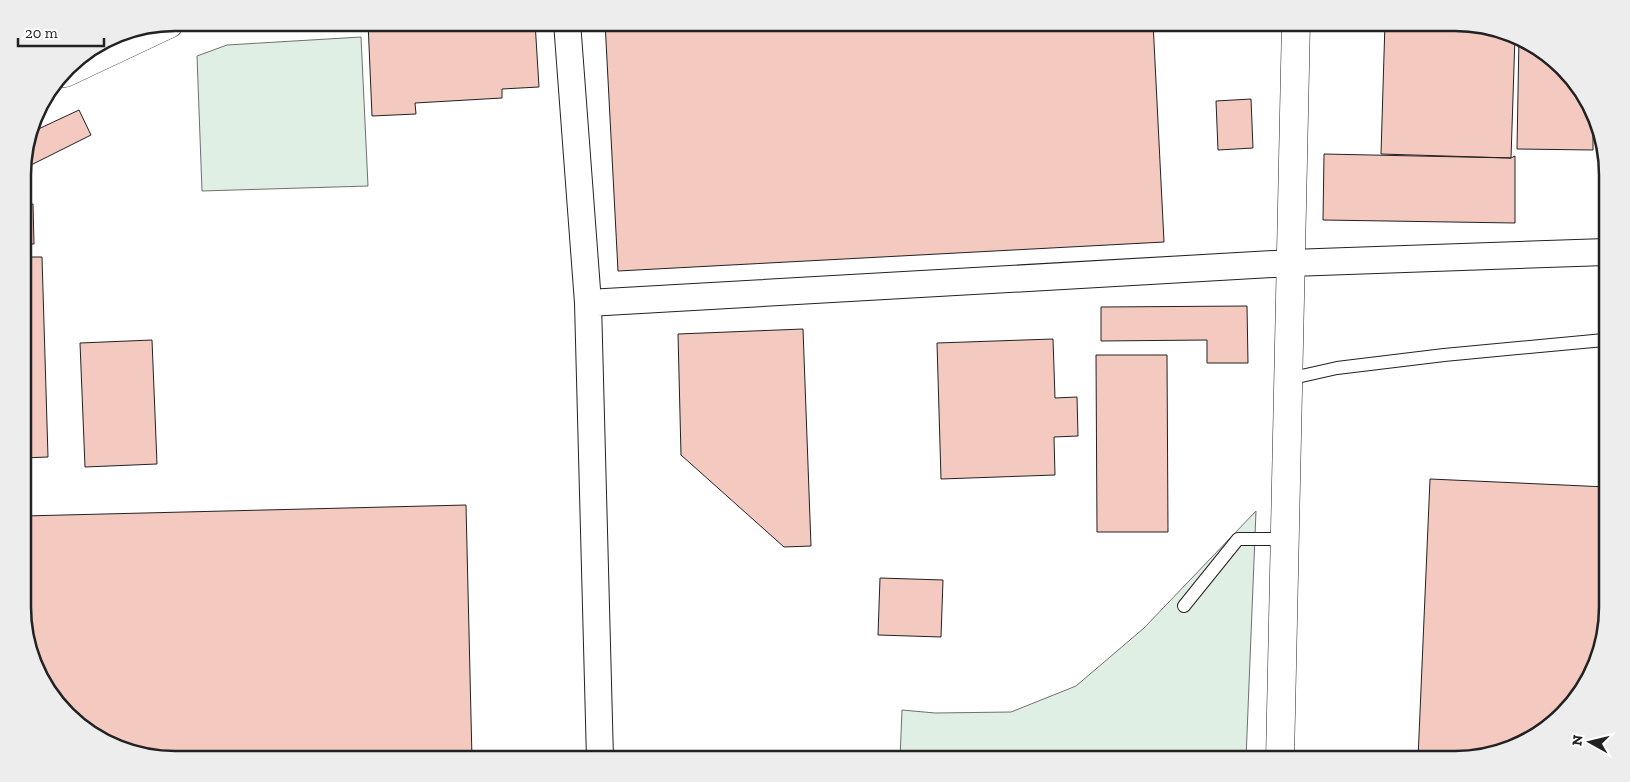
<svg xmlns="http://www.w3.org/2000/svg" width="1630" height="782" font-family="'Zilla Slab',serif">
	<style>
		.green { fill: #e0efe3; stroke: #6f6f6f }
		.building { fill: #f3c9c0; stroke: #222 }
		.lines { fill: none; stroke-linecap: round; stroke-linejoin: round }
		.lane-casing { stroke: #222; stroke-width: 14 }
		.street-casing { stroke: #222; stroke-width: 28 }
		.secondary-casing { stroke: #222; stroke-width: 29 }
		.lane { stroke: #fff; stroke-width: 12 }
		.street { stroke: #fff; stroke-width: 26 }
		.secondary { stroke: #fff; stroke-width: 28 }
		.rim { fill: none; stroke: #222; stroke-width: 2.5 }
	</style>
	<rect width="100%" height="100%" fill="#fff"/>
	<path class="green" d="M361,37l7,149 -166,5 -5,-135 30,-11z
		M1256,511l-10,248h-346l2,-49 33,3 76,-1 65,-26 68,-58z"/>
	<path class="building" d="M368,22h167l4,65 -37,2v9l-87,5 1,11 -44,2z
		M605,22h548l11,220 -546,29z
		M1385,22h70l60,14 -4,122 -130,-4z
		M1519,37l3,1 54,44 17,42v26l-76,-1z
		M1251,99l2,49 -35,2 -2,-49z
		M79,110l12,25 -68,34 9,-37z
		M1324,154l187,4 4,-2v67l-192,-3z
		M23,204h10l1,40h-11z
		M23,257h19l6,200 -25,1z
		M1247,306l1,57h-41v-23l-106,1v-34z
		M803,329l8,217 -27,1 -103,-92 -3,-121z
		M1053,339l2,59 22,-1 1,39 -24,1 1,38 -114,4 -4,-136z
		M152,340l5,124 -72,3 -5,-124z
		M1096,355h71l1,177h-71z
		M1430,479l177,8v120l-15,67 -52,60 -75,25h-47z
		M466,505l6,254 -297,1 -67,-16 -54,-44 -30,-73v-111z
		M880,578l63,2 -2,57 -63,-2z"/>
	<g class="lines">
		<defs>
			<path id="lane" d="M1288,379l49,-11 107,-13 160,-15
				M1184,606l54,-67h47"/>
			<path id="street" d="M567,22l21,281 12,456
				M588,303l703,-40 315,-11"/>
			<path id="secondary" d="M65,73l104,-49
				M1280,759l16,-737"/>
		</defs>
		<use href="#lane" class="lane-casing"/>
		<use href="#street" class="street-casing"/>
		<use href="#secondary" class="secondary-casing"/>
		<use href="#lane" class="lane"/>
		<use href="#street" class="street"/>
		<use href="#secondary" class="secondary"/>
	</g>
	<path d="M0 0H1630V782H0ZM175 31H1455A144 144 0 0 1 1599 175V607A144 144 0 0 1 1455 751H175A144 144 0 0 1 31 607V175A144 144 0 0 1 175 31Z" fill="#ededed" fill-rule="evenodd"/>
	<path class="rim" d="M175 31H1455A144 144 0 0 1 1599 175V607A144 144 0 0 1 1455 751H175A144 144 0 0 1 31 607V175A144 144 0 0 1 175 31Z"/>
	<g transform="translate(1590 742) rotate(278)" stroke="#ffffff" stroke-width="4" paint-order="stroke">
	<path d="M0-4L9 19L0 12L-9 19Z" fill="#222222"/>
	<text y="-8" font-size="14" font-weight="bold" text-anchor="middle" fill="#222222">N</text>
	</g>
	<path d="M18 38v8h86v-8" fill="none" stroke="#222222" stroke-width="2.5"/>
	<text x="25" y="38" font-size="15" fill="#222222" stroke="#ffffff" stroke-width="4" paint-order="stroke">20 m</text>
</svg>
